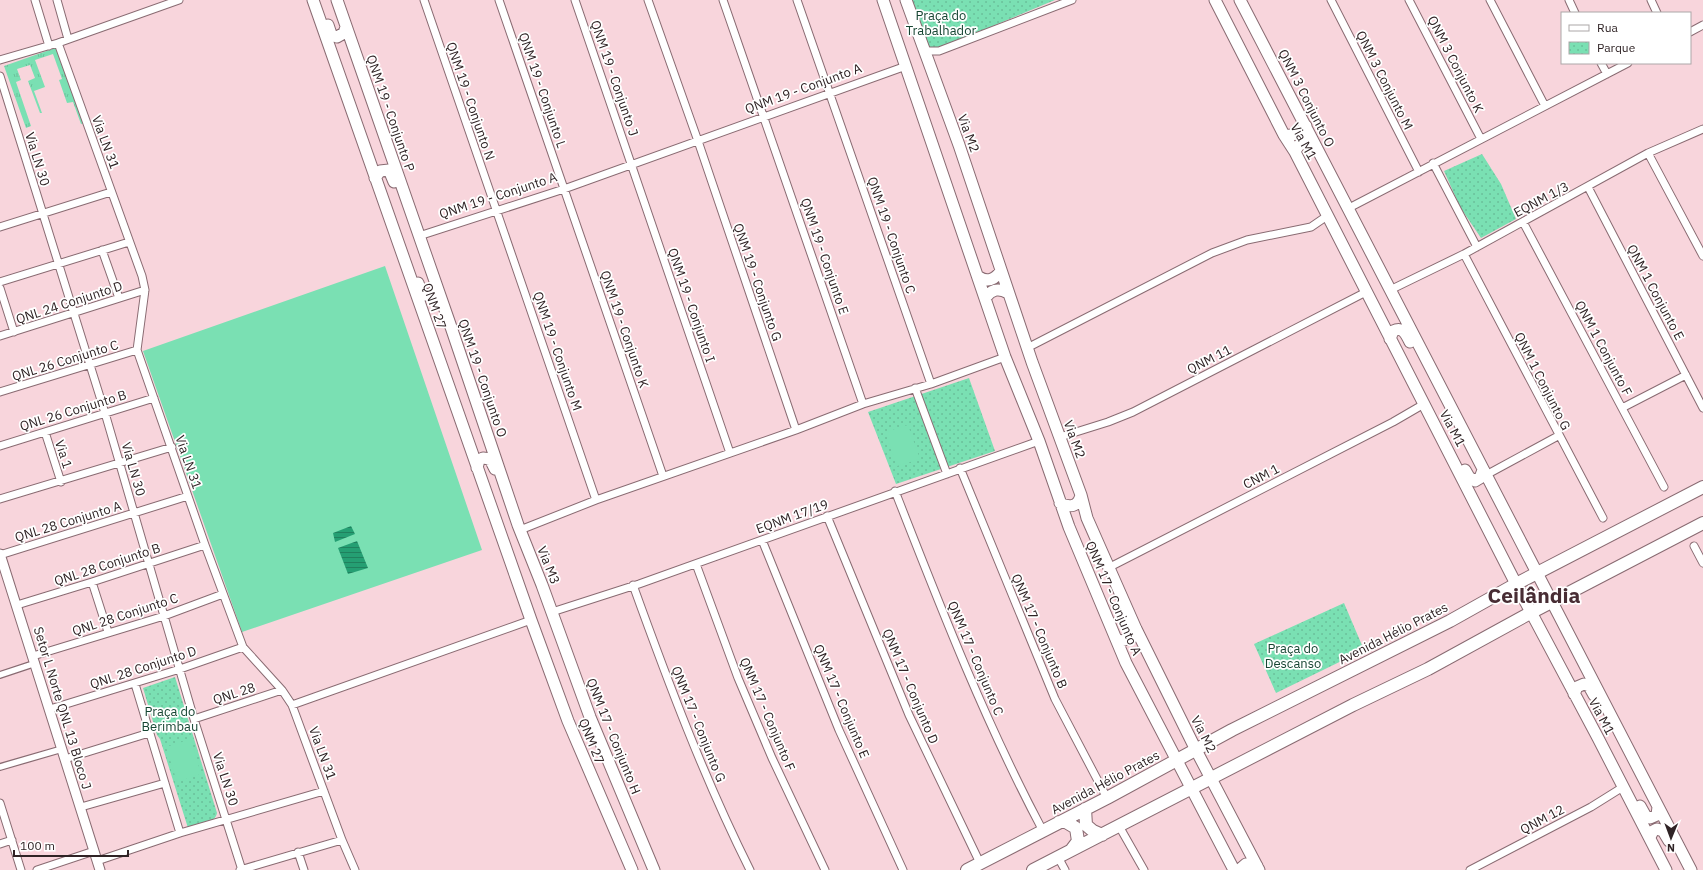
<svg xmlns="http://www.w3.org/2000/svg" width="1703" height="870" font-family="'IBM Plex Sans',sans-serif">
	<style>
		.grass { fill: url(#grass-tufts) }
		.park { fill: url(#park-dots) }
		.garden { fill: #7ae0b3 }
		.water { fill: url(#water-rules) }
		.lines { fill: none; stroke-linecap: round; stroke-linejoin: round }
		.pedestrian-casing { stroke: #896b72; stroke-width: 8 }
		.minor-casing { stroke: #896b72; stroke-width: 9 }
		.tertiary-casing { stroke: #896b72; stroke-width: 11 }
		.secondary-casing { stroke: #896b72; stroke-width: 13 }
		.primary-casing { stroke: #896b72; stroke-width: 14 }
		.pedestrian { stroke: #fff; stroke-width: 5.5 }
		.minor { stroke: #fff; stroke-width: 7 }
		.tertiary { stroke: #fff; stroke-width: 9 }
		.secondary { stroke: #fff; stroke-width: 11 }
		.primary { stroke: #fff; stroke-width: 12 }
		.labels { text-anchor: middle; stroke-width: 3.5; stroke-linejoin: round; paint-order: stroke }
		.park-label { font-size: 13px; fill: #164532; stroke: #fff }
		.street-label { font-size: 13px; fill: #2f2325; stroke: #fff }
		.town-label { font-size: 21px; font-weight: bold; fill: #482d34; stroke: #fff }
	</style>
	<defs>
		<pattern id="grass-tufts" width="24" height="20" patternUnits="userSpaceOnUse"><rect width="24" height="20" fill="#7ae0b3"/><path d="M3 7l-1-3M5 7V3M7 7l1-3M15 17l-1-3M17 17v-4M19 17l1-3" fill="none" stroke="#6ac09a"/></pattern>
		<pattern id="park-dots" width="8" height="8" patternUnits="userSpaceOnUse"><rect width="8" height="8" fill="#7ae0b3"/><path d="M2 2h.1M6 6h.1" fill="none" stroke="#6ac09a" stroke-width="1.8" stroke-linecap="round"/></pattern>
		<pattern id="water-rules" width="6" height="5" patternUnits="userSpaceOnUse"><rect width="6" height="5" fill="#259f73"/><path d="M0 2.5h6" fill="none" stroke="#20815e"/></pattern>
	</defs>
	<rect width="100%" height="100%" fill="#f8d5dc"/>
	<path class="grass" d="M58,47l27,76 -4,1 -8,-22 -6,1 -8,-23 3,-1 -9,-25 -18,6 10,27 -11,4 8,22h-2l-12,-32 7,-3 -5,-13 -13,4 4,11 -5,2 15,44 -5,2 -22,-62z"/>
	<path class="park" d="M908,0h147l-122,51 -5,-1z
		M1482,154l19,30 15,35 -35,19 -21,-31 -16,-36z
		M969,378l26,73 -99,33 -28,-72z
		M1344,603l20,47 -88,43 -22,-49z
		M175,677l42,136c-2,11 -19,12 -29,15l-28,-89 -3,-4 -14,-47z"/>
	<path class="garden" d="M385,266l97,284 -240,82 -99,-281z
		M908,425l12,34 -23,7 -12,-34z
		M191,739l10,35 -24,8 -11,-35z"/>
	<path class="water" d="M351,526l4,8 -20,8 -2,-9z
		M357,541l11,27 -20,6 -10,-26z"/>
	<g class="lines">
		<defs>
			<path id="pedestrian" d="M0,675l36,-12
				M0,767l62,-18"/>
			<path id="minor" d="M35,0l14,46
				M57,0l11,39
				M424,0l172,500
				M499,0l164,476
				M575,0l155,453
				M648,0l50,141 98,289
				M723,0l140,404
				M797,0l134,384
				M1331,0l88,172
				M1409,0l72,139
				M1490,0l55,106
				M1569,0l6,13
				M1651,0l6,13
				M1690,32l13,-7
				M58,43l84,233 3,14 -8,60 68,195 38,102 39,43 10,15 50,135 13,30
				M924,51h15l133,-51
				M0,60l58,-17 121,-43
				M1601,63l6,11
				M0,76l105,337 89,306 48,151
				M1648,153l55,103
				M1433,163l44,84
				M1588,187l115,221
				M1347,209l281,-146
				M1523,222l141,265
				M0,227l111,-35
				M419,236l145,-47 342,-123
				M102,250l17,48
				M1464,254l139,264
				M0,282l129,-40
				M0,288l14,44
				M1390,290l74,-36 184,-101 55,-24
				M0,336l145,-46
				M1027,348l185,-95 35,-13 64,-13 16,-11
				M915,388l32,86
				M0,392l137,-42
				M1622,408l64,-33
				M45,432l16,50
				M1060,437l48,-15 25,-10 233,-120
				M0,446l154,-48
				M960,468l95,231 52,99
				M1486,475l72,-39
				M895,491c45,115 90,231 148,340
				M0,499l172,-52
				M827,516l82,199 71,148
				M520,530l76,-30 200,-70 67,-26 68,-20 74,-27
				M762,540l77,190 64,140
				M1694,546l9,17
				M0,555l188,-59
				M696,564l42,114 34,80 53,112
				M1108,568l285,-146 31,-18
				M92,582l16,50
				M633,585c35,97 71,193 117,285
				M17,605l75,-23 113,-37
				M552,612l87,-28 400,-143
				M33,656l131,-40 59,-22
				M135,684l45,149
				M292,705l239,-85
				M50,709l130,-40 63,-22
				M194,719l88,-29
				M65,759l84,-26
				M0,803l21,67
				M81,807l84,-24
				M1119,826l25,44
				M0,844l12,-4
				M298,852l6,18
				M1058,857l7,13
				M97,861l83,-28 144,-42
				M37,870l57,-19
				M240,870l102,-30
				M1470,870l121,-63 32,-20"/>
			<path id="tertiary" d="M0,554l100,316"/>
			<path id="secondary" d="M313,0l218,620 37,101 64,149
				M337,0l114,327 67,198 24,60 48,132 64,153
				M883,0l122,357 34,84 30,86 57,136 108,207
				M906,0l53,145 73,217 49,133 6,23 49,111 60,121 63,120
				M1215,0l69,135 11,17 221,432 82,154 68,132
				M1240,0l451,870
				M328,25l3,9 6,3 7,-4 2,-6
				M1284,135c10,1 15,-1 22,-9
				M1295,152c4,-10 10,-12 19,-9
				M375,178l5,-7 9,-1 5,12
				M979,277c9,6 16,2 22,-6
				M418,283l4,11 3,1 7,-1 5,-7
				M986,297c6,-8 13,-9 22,-4
				M1390,339l3,-8c10,-5 13,3 17,11
				M477,468l2,-8 4,-2 7,1 5,10
				M1465,470l4,7 6,4 5,-3 3,-8
				M1060,503c10,5 18,4 21,-8
				M1116,639l5,2 10,-3 5,-9
				M1574,694l3,-7 7,-3 5,2 5,9
				M1640,806l5,9 5,3 7,-3 1,-8
				M1650,837l3,-6 4,-2 6,2 6,10
				M1239,870l7,-6 11,2"/>
			<path id="primary" d="M1085,809l1,16 7,6 9,4
				M1059,822h7l10,6 2,13 -6,8
				M967,870l140,-72 125,-68 218,-109 66,-37 187,-97
				M1033,870l320,-165 75,-36 104,-57 171,-89"/>
		</defs>
		<use href="#pedestrian" class="pedestrian-casing"/>
		<use href="#minor" class="minor-casing"/>
		<use href="#tertiary" class="tertiary-casing"/>
		<use href="#secondary" class="secondary-casing"/>
		<use href="#primary" class="primary-casing"/>
		<use href="#pedestrian" class="pedestrian"/>
		<use href="#minor" class="minor"/>
		<use href="#tertiary" class="tertiary"/>
		<use href="#secondary" class="secondary"/>
		<use href="#primary" class="primary"/>
	</g>
	<g class="labels">
		<g class="park-label">
			<text x="941" y="20">Praça do<tspan x="941" dy="15">Trabalhador</tspan></text>
			<text x="1293" y="653">Praça do<tspan x="1293" dy="15">Descanso</tspan></text>
			<text x="170" y="716">Praça do<tspan x="170" dy="15">Berimbau</tspan></text>
		</g>
		<g class="street-label">
			<text transform="translate(1456 64) rotate(63)" y="5">QNM 3 Conjunto K</text>
			<text transform="translate(615 78) rotate(71)" y="5">QNM 19 - Conjunto J</text>
			<text transform="translate(1385 80) rotate(63)" y="5">QNM 3 Conjunto M</text>
			<text transform="translate(803 88) rotate(-20)" y="5">QNM 19 - Conjunto A</text>
			<text transform="translate(543 90) rotate(71)" y="5">QNM 19 - Conjunto L</text>
			<text transform="translate(1307 98) rotate(63)" y="5">QNM 3 Conjunto O</text>
			<text transform="translate(471 101) rotate(71)" y="5">QNM 19 - Conjunto N</text>
			<text transform="translate(391 113) rotate(71)" y="5">QNM 19 - Conjunto P</text>
			<text transform="translate(969 133) rotate(70)" y="5">Via M2</text>
			<text transform="translate(1304 141) rotate(61)" y="5">Via M1</text>
			<text transform="translate(106 142) rotate(70)" y="5">Via LN 31</text>
			<text transform="translate(38 159) rotate(73)" y="5">Via LN 30</text>
			<text transform="translate(498 195) rotate(-18)" y="5">QNM 19 - Conjunto A</text>
			<text transform="translate(1541 199) rotate(-28)" y="5">EQNM 1/3</text>
			<text transform="translate(892 235) rotate(71)" y="5">QNM 19 - Conjunto C</text>
			<text transform="translate(825 256) rotate(71)" y="5">QNM 19 - Conjunto E</text>
			<text transform="translate(758 282) rotate(71)" y="5">QNM 19 - Conjunto G</text>
			<text transform="translate(1656 292) rotate(62)" y="5">QNM 1 Conjunto E</text>
			<text transform="translate(69 302) rotate(-18)" y="5">QNL 24 Conjunto D</text>
			<text transform="translate(692 305) rotate(71)" y="5">QNM 19 - Conjunto I</text>
			<text transform="translate(435 306) rotate(71)" y="5">QNM 27</text>
			<text transform="translate(625 329) rotate(71)" y="5">QNM 19 - Conjunto K</text>
			<text transform="translate(1604 348) rotate(62)" y="5">QNM 1 Conjunto F</text>
			<text transform="translate(558 351) rotate(71)" y="5">QNM 19 - Conjunto M</text>
			<text transform="translate(1209 359) rotate(-27)" y="5">QNM 11</text>
			<text transform="translate(65 360) rotate(-17)" y="5">QNL 26 Conjunto C</text>
			<text transform="translate(483 378) rotate(71)" y="5">QNM 19 - Conjunto O</text>
			<text transform="translate(1543 381) rotate(63)" y="5">QNM 1 Conjunto G</text>
			<text transform="translate(73 410) rotate(-17)" y="5">QNL 26 Conjunto B</text>
			<text transform="translate(1453 428) rotate(62)" y="5">Via M1</text>
			<text transform="translate(1075 439) rotate(70)" y="5">Via M2</text>
			<text transform="translate(64 454) rotate(72)" y="5">Via 1</text>
			<text transform="translate(189 462) rotate(71)" y="5">Via LN 31</text>
			<text transform="translate(134 469) rotate(74)" y="5">Via LN 30</text>
			<text transform="translate(1261 476) rotate(-27)" y="5">CNM 1</text>
			<text transform="translate(792 516) rotate(-20)" y="5">EQNM 17/19</text>
			<text transform="translate(68 521) rotate(-17)" y="5">QNL 28 Conjunto A</text>
			<text transform="translate(107 564) rotate(-18)" y="5">QNL 28 Conjunto B</text>
			<text transform="translate(549 565) rotate(68)" y="5">Via M3</text>
			<text transform="translate(1114 598) rotate(67)" y="5">QNM 17 - Conjunto A</text>
			<text transform="translate(125 614) rotate(-18)" y="5">QNL 28 Conjunto C</text>
			<text transform="translate(1040 631) rotate(67)" y="5">QNM 17 - Conjunto B</text>
			<text transform="translate(1393 633) rotate(-27)" y="5">Avenida Hélio Prates</text>
			<text transform="translate(976 658) rotate(67)" y="5">QNM 17 - Conjunto C</text>
			<text transform="translate(143 667) rotate(-18)" y="5">QNL 28 Conjunto D</text>
			<text transform="translate(911 686) rotate(67)" y="5">QNM 17 - Conjunto D</text>
			<text transform="translate(234 693) rotate(-18)" y="5">QNL 28</text>
			<text transform="translate(842 701) rotate(67)" y="5">QNM 17 - Conjunto E</text>
			<text transform="translate(63 708) rotate(73)" y="5">Setor L Norte QNL 13 Bloco J</text>
			<text transform="translate(768 714) rotate(67)" y="5">QNM 17 - Conjunto F</text>
			<text transform="translate(1602 716) rotate(62)" y="5">Via M1</text>
			<text transform="translate(699 724) rotate(68)" y="5">QNM 17 - Conjunto G</text>
			<text transform="translate(1204 734) rotate(63)" y="5">Via M2</text>
			<text transform="translate(614 736) rotate(68)" y="5">QNM 17 - Conjunto H</text>
			<text transform="translate(592 741) rotate(68)" y="5">QNM 27</text>
			<text transform="translate(323 753) rotate(70)" y="5">Via LN 31</text>
			<text transform="translate(226 779) rotate(72)" y="5">Via LN 30</text>
			<text transform="translate(1105 782) rotate(-28)" y="5">Avenida Hélio Prates</text>
			<text transform="translate(1542 819) rotate(-28)" y="5">QNM 12</text>
		</g>
		<g class="town-label">
			<text x="1534" y="603">Ceilândia</text>
		</g>
	</g>
	<rect x="1561" y="12" width="130" height="52" fill="#ffffff" stroke="#aca7a8"/>
	<rect x="1569" y="25" width="20" height="6" fill="#ffffff" stroke="#aca7a8"/>
	<text x="1597" y="32" font-size="12" fill="#2f2325">Rua</text>
	<rect x="1569" y="42" width="20" height="12" fill="url(#park-dots)" stroke="#aca7a8"/>
	<text x="1597" y="52" font-size="12" fill="#2f2325">Parque</text>
	<g transform="translate(1671 838) rotate(181)" stroke="#ffffff" stroke-width="3" paint-order="stroke">
	<path d="M0-3L7 15L0 10L-7 15Z" fill="#2f2325"/>
	<text y="-6" font-size="11" font-weight="bold" text-anchor="middle" fill="#2f2325">N</text>
	</g>
	<path d="M14 850v6h114v-6" fill="none" stroke="#2f2325" stroke-width="2"/>
	<text x="20" y="850" font-size="12" fill="#2f2325" stroke="#ffffff" stroke-width="3" paint-order="stroke">100 m</text>
</svg>
